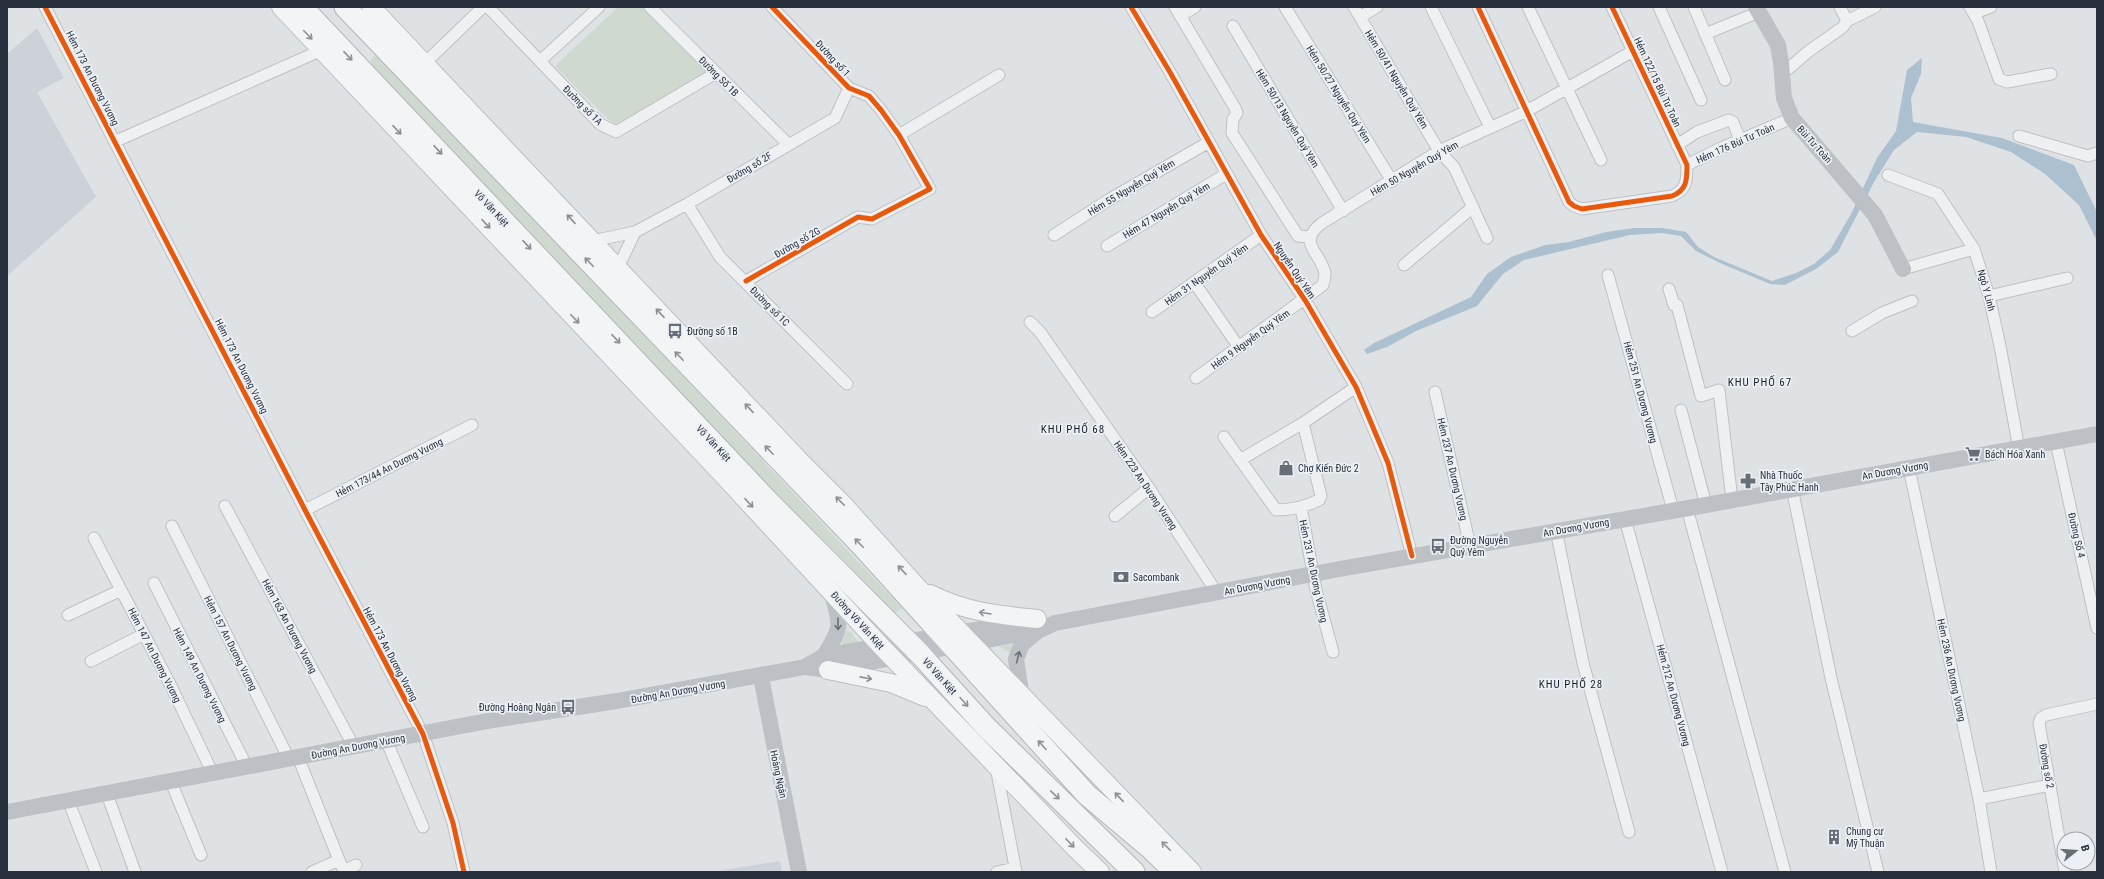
<svg xmlns="http://www.w3.org/2000/svg" width="2104" height="879" font-family="'Roboto Condensed',sans-serif">
	<style>
		.built { fill: #cdd2d8 }
		.green { fill: #d0d9d0 }
		.water { fill: #adc0d0 }
		.lines { fill: none; stroke-linecap: round; stroke-linejoin: round }
		.street-casing { stroke: #bec0c3; stroke-width: 13 }
		.primary-casing { stroke: #bbbfc2; stroke-width: 20 }
		.highway-casing { stroke: #b2b5b9; stroke-width: 23 }
		.street { stroke: #eff0f1; stroke-width: 11 }
		.secondary { stroke: #bdc0c4; stroke-width: 16 }
		.primary { stroke: #f3f4f5; stroke-width: 18 }
		.highway { stroke: #f3f4f5; stroke-width: 21 }
		.cycleway-casing { stroke: #ecf0f5; stroke-width: 8 }
		.cycleway { stroke: #e8590c; stroke-width: 5 }
		.oneway { stroke: #8d9299 }
		.oneway2 { stroke: #6a717a }
		.labels { text-anchor: middle; stroke-width: 3.5; stroke-linejoin: round; paint-order: stroke }
		.street-label { font-size: 10px; fill: #27303d; stroke: #ecf0f5 }
		.poi-label { font-size: 10px; fill: #27303d; stroke: #ecf0f5; text-anchor: start }
		.neighbourhood-label { font-size: 11px; letter-spacing: 1px; fill: #19212e; stroke: #ecf0f5 }
	</style>
	<rect width="100%" height="100%" fill="#dfe2e5"/>
	<path class="built" d="M37,28l27,50 -27,14 59,105 -89,79v-222z
		M780,861l2,11h-71z"/>
	<path class="green" d="M618,7h25l65,65 -92,55 -61,-61z
		M375,56l7,2 520,550 -7,6 -61,-64 -42,-39 -420,-445 -1,-6z
		M846,631l5,1 8,11 -18,2z
		M1014,644l-3,9 -13,-7z"/>
	<path class="water" d="M1922,58l-1,16 -10,24 2,24 89,16 72,27 23,47v29l-18,-36 -34,-31 -34,-22 -45,-15 -49,-5 -23,18 -20,32 -36,70 -22,17 -31,16 -15,-1 -50,-21 -24,-12 -15,-15 -19,-3 -32,2 -106,25 -21,14 -26,32 -61,25 -29,16 -20,7 -3,-4 10,-7 97,-46 16,-23 24,-17 34,-12 24,-3 37,-10 28,-4h28l24,4 12,15 16,10 58,24 24,-8 18,-9 16,-14 21,-36 26,-56 19,-27 11,-61z"/>
	<g class="lines">
		<defs>
			<path id="street" d="M45,7l260,503 118,224 30,89 11,49
				M488,7l112,117 16,8 100,-59
				M650,7l138,137
				M1131,7l40,67 90,161 44,65 51,87 32,76 24,93
				M1175,7l60,101 2,5 -4,6 -1,14 66,103 12,1
				M1285,7l107,174
				M1354,7l85,144 15,16 33,71
				M1431,7l59,120
				M1478,7l91,195 5,4 8,3 90,-13c15,-6 15,-16 15,-31l-75,-158
				M1528,7l73,153
				M1659,7l42,93
				M1694,7l31,73
				M1840,7l7,14
				M1970,7l8,14 21,58 8,3 44,-8
				M1974,13l17,-6
				M1180,16l15,-9
				M1360,17l17,-10
				M1233,26l110,185
				M1705,34l54,-22
				M540,61l59,-54
				M425,63l58,-56
				M1782,74l27,-23 34,-24 4,-6 28,-14
				M899,135l100,-60
				M2019,136l69,20 9,-3
				M116,141l206,-91
				M1677,145l20,-13 32,-12 4,2 7,18
				M1687,165l34,-17 71,-30
				M1888,175l50,19 36,55 15,47 11,50 19,103
				M687,204l33,53 127,127
				M1054,235l56,-36 99,-57
				M592,241l43,-9 52,-28 148,-86 14,-30
				M1107,246l119,-72
				M1404,265l69,-58
				M618,268l17,-36
				M1903,269l71,-20
				M1608,275l65,235
				M746,281l112,-64 14,2 58,-30 -31,-54 -18,-25 -12,-14 -20,-8 -77,-81
				M1194,282l44,64
				M1669,289l5,16h3l24,91 18,-6 13,110
				M1989,296l78,-18
				M1152,312l109,-77
				M1030,322l10,10 109,156 68,105
				M1852,331l30,-18 30,-12
				M1196,378l127,-93c1,-4 2,-8 2,-12 -5,-22 -29,-30 -3,-50l117,-72 86,-39 108,-61
				M1435,392l35,154
				M1681,410l25,95
				M1224,437l52,73c15,0 29,-3 43,-10l2,-4 -18,-73
				M2056,442l41,186
				M1240,460l63,-37 53,-36
				M1909,468l70,331 12,73
				M1792,488l39,190 47,194
				M225,506l129,241
				M1301,507l15,83 17,62
				M1687,508l98,364
				M305,510l167,-85
				M1115,516l34,-28
				M1625,519l97,353
				M172,526l117,233
				M1556,530l27,133 46,169
				M94,538l77,148 42,88
				M154,583l93,184
				M68,615l53,-25
				M91,661l53,-27
				M386,740l37,87
				M298,757l41,103 -27,12
				M996,767l20,105
				M171,782l30,73
				M107,794l28,78
				M1979,799l71,-14
				M68,800l28,72
				M339,860l5,11 12,-6
				M997,872l18,-4
				M2065,872l-26,-149 2,-5 5,-3 51,-11"/>
			<path id="primary" d="M281,7l441,467 159,172 194,202 25,24
				M371,7l427,452 44,44 78,87 272,282
				M930,594c36,18 68,21 107,25
				M828,670l63,13 34,14"/>
			<path id="highway" d="M302,7l464,492 153,154 67,74 148,145
				M345,7l517,539 225,249 63,53 25,24"/>
		</defs>
		<use href="#street" class="street-casing"/>
		<use href="#primary" class="primary-casing"/>
		<use href="#highway" class="highway-casing"/>
		<use href="#street" class="street"/>
		<path class="secondary" d="M1756,7l22,38 3,18 3,35 8,20 83,97 28,54
			M824,656c19,-31 17,-31 7,-65
			M805,667l19,-11 203,-35
			M761,677l38,195
			M1021,692l-5,-33 6,-15 16,-13
			M7,812l486,-92 124,-19 188,-34 23,3 212,-40 15,-7 279,-53 372,-65 391,-71"/>
		<use href="#primary" class="primary"/>
		<use href="#highway" class="highway"/>
		<defs>
			<path id="cycleway" d="M45,7l260,503 118,224 30,89 11,49
				M1131,7l40,67 90,161 44,65 51,87 32,76 24,93
				M1478,7l91,195 5,4 8,3 90,-13c15,-6 15,-16 15,-31l-75,-158
				M746,281l112,-64 14,2 58,-30 -31,-54 -18,-25 -12,-14 -20,-8 -77,-81"/>
		</defs>
		<use href="#cycleway" class="cycleway-casing"/>
		<use href="#cycleway" class="cycleway"/>
	</g>
	<defs><path id="oneway-shaft" d="M-6 0H5M1.5-3L5.5 0L1.5 3" fill="none" stroke-width="1.6" stroke-linecap="round" stroke-linejoin="round"/></defs>
	<g class="oneway">
		<use href="#oneway-shaft" transform="translate(308 35) rotate(46)"/>
		<use href="#oneway-shaft" transform="translate(348 56) rotate(47)"/>
		<use href="#oneway-shaft" transform="translate(397 130) rotate(47)"/>
		<use href="#oneway-shaft" transform="translate(438 150) rotate(47)"/>
		<use href="#oneway-shaft" transform="translate(571 219) rotate(-133)"/>
		<use href="#oneway-shaft" transform="translate(486 224) rotate(47)"/>
		<use href="#oneway-shaft" transform="translate(527 245) rotate(47)"/>
		<use href="#oneway-shaft" transform="translate(589 262) rotate(-134)"/>
		<use href="#oneway-shaft" transform="translate(660 313) rotate(-133)"/>
		<use href="#oneway-shaft" transform="translate(575 319) rotate(46)"/>
		<use href="#oneway-shaft" transform="translate(616 339) rotate(47)"/>
		<use href="#oneway-shaft" transform="translate(679 356) rotate(-134)"/>
		<use href="#oneway-shaft" transform="translate(749 408) rotate(-133)"/>
		<use href="#oneway-shaft" transform="translate(769 450) rotate(-134)"/>
		<use href="#oneway-shaft" transform="translate(840 501) rotate(-134)"/>
		<use href="#oneway-shaft" transform="translate(749 503) rotate(47)"/>
		<use href="#oneway-shaft" transform="translate(859 543) rotate(-134)"/>
		<use href="#oneway-shaft" transform="translate(902 570) rotate(-133)"/>
		<use href="#oneway-shaft" transform="translate(985 613) rotate(-171)"/>
		<use href="#oneway-shaft" transform="translate(866 678) rotate(11)"/>
		<use href="#oneway-shaft" transform="translate(964 702) rotate(48)"/>
		<use href="#oneway-shaft" transform="translate(1042 745) rotate(-132)"/>
		<use href="#oneway-shaft" transform="translate(1055 795) rotate(44)"/>
		<use href="#oneway-shaft" transform="translate(1119 797) rotate(-133)"/>
		<use href="#oneway-shaft" transform="translate(1070 843) rotate(46)"/>
		<use href="#oneway-shaft" transform="translate(1166 846) rotate(-135)"/>
	</g>
	<g class="oneway2">
		<use href="#oneway-shaft" transform="translate(838 624) rotate(89)"/>
		<use href="#oneway-shaft" transform="translate(1018 657) rotate(-76)"/>
	</g>
	<defs>
		<symbol id="bus-bare" viewBox="-9 -9 18 18"><path d="M-5-6H5V4H4V6H2V4H-2V6H-4V4H-5ZM-3.5-4V0h7V-4ZM-3.5 1.2v1.5H-2V1.2ZM2 1.2v1.5H3.5V1.2Z" fill="#676e78" stroke="#ecf0f5" stroke-width="2.5" paint-order="stroke"/></symbol>
		<symbol id="supermarket-bare" viewBox="-9 -9 18 18"><path d="M-6-5.5h2.5l.6 2H6L4.5 2H-2.5L-4.4-4H-6ZM-1.5 3.2a1.3 1.3 0 1 0 .1 0ZM3 3.2a1.3 1.3 0 1 0 .1 0Z" fill="#676e78" stroke="#ecf0f5" stroke-width="2.5" paint-order="stroke"/></symbol>
		<symbol id="shop-bare" viewBox="-9 -9 18 18"><path d="M-5-2.5h2.3a2.7 3.5 0 0 1 5.4 0H5L5.5 6h-11ZM-1.5-2.5h3a1.5 2.3 0 0 0-3 0Z" fill="#676e78" stroke="#ecf0f5" stroke-width="2.5" paint-order="stroke"/></symbol>
		<symbol id="pharmacy-bare" viewBox="-9 -9 18 18"><path d="M-2-6h4v4h4v4h-4v4h-4v-4h-4v-4h4Z" fill="#676e78" stroke="#ecf0f5" stroke-width="2.5" paint-order="stroke"/></symbol>
		<symbol id="bank-bare" viewBox="-9 -9 18 18"><path d="M-6-4H6V4H-6ZM0-2.3a2.3 2.3 0 1 0 0 4.6a2.3 2.3 0 1 0 0-4.6Z" fill="#676e78" stroke="#ecf0f5" stroke-width="2.5" paint-order="stroke"/></symbol>
		<symbol id="building-bare" viewBox="-9 -9 18 18"><path d="M-4-6H4V6H1V3H-1V6H-4ZM-2.5-4.3h1.7v1.8h-1.7ZM.8-4.3h1.7v1.8H.8ZM-2.5-1h1.7V.8h-1.7ZM.8-1h1.7V.8H.8Z" fill="#676e78" stroke="#ecf0f5" stroke-width="2.5" paint-order="stroke"/></symbol>
	</defs>
	<g fill-rule="evenodd">
		<use href="#bus-bare" x="664" y="320" width="22" height="22"/>
		<use href="#supermarket-bare" x="1962" y="443" width="22" height="22"/>
		<use href="#shop-bare" x="1275" y="457" width="22" height="22"/>
		<use href="#pharmacy-bare" x="1737" y="470" width="22" height="22"/>
		<use href="#bus-bare" x="1427" y="535" width="22" height="22"/>
		<use href="#bank-bare" x="1110" y="566" width="22" height="22"/>
		<use href="#bus-bare" x="557" y="696" width="22" height="22"/>
		<use href="#building-bare" x="1823" y="826" width="22" height="22"/>
	</g>
	<g class="labels">
		<g class="street-label">
			<text transform="translate(833 58) rotate(47)" y="4">Đường số 1</text>
			<text transform="translate(719 76) rotate(45)" y="4">Đường Số 1B</text>
			<text transform="translate(93 78) rotate(63)" y="4">Hẻm 173 An Dương Vương</text>
			<text transform="translate(1397 79) rotate(59)" y="4">Hẻm 50/41 Nguyễn Quý Yêm</text>
			<text transform="translate(1658 82) rotate(65)" y="4">Hẻm 122/15 Bùi Tư Toàn</text>
			<text transform="translate(1339 94) rotate(58)" y="4">Hẻm 50/27 Nguyễn Quý Yêm</text>
			<text transform="translate(583 105) rotate(45)" y="4">Đường số 1A</text>
			<text transform="translate(1288 118) rotate(59)" y="4">Hẻm 50/13 Nguyễn Quý Yêm</text>
			<text transform="translate(1735 143) rotate(-24)" y="4">Hẻm 176 Bùi Tư Toàn</text>
			<text transform="translate(1815 144) rotate(48)" y="4">Bùi Tư Toàn</text>
			<text transform="translate(749 167) rotate(-31)" y="4">Đường số 2F</text>
			<text transform="translate(1414 168) rotate(-30)" y="4">Hẻm 50 Nguyễn Quý Yêm</text>
			<text transform="translate(1131 187) rotate(-31)" y="4">Hẻm 55 Nguyễn Quý Yêm</text>
			<text transform="translate(492 208) rotate(47)" y="4">Võ Văn Kiệt</text>
			<text transform="translate(1166 210) rotate(-31)" y="4">Hẻm 47 Nguyễn Quý Yêm</text>
			<text transform="translate(797 242) rotate(-30)" y="4">Đường số 2G</text>
			<text transform="translate(1295 270) rotate(56)" y="4">Nguyễn Quý Yêm</text>
			<text transform="translate(1206 274) rotate(-35)" y="4">Hẻm 31 Nguyễn Quý Yêm</text>
			<text transform="translate(1987 290) rotate(75)" y="4">Ngô Y Linh</text>
			<text transform="translate(770 306) rotate(45)" y="4">Đường số 1C</text>
			<text transform="translate(1250 339) rotate(-36)" y="4">Hẻm 9 Nguyễn Quý Yêm</text>
			<text transform="translate(242 366) rotate(63)" y="4">Hẻm 173 An Dương Vương</text>
			<text transform="translate(1641 392) rotate(75)" y="4">Hẻm 251 An Dương Vương</text>
			<text transform="translate(714 443) rotate(47)" y="4">Võ Văn Kiệt</text>
			<text transform="translate(389 467) rotate(-27)" y="4">Hẻm 173/44 An Dương Vương</text>
			<text transform="translate(1453 469) rotate(77)" y="4">Hẻm 237 An Dương Vương</text>
			<text transform="translate(1895 470) rotate(-10)" y="4">An Dương Vương</text>
			<text transform="translate(1146 485) rotate(56)" y="4">Hẻm 223 An Dương Vương</text>
			<text transform="translate(1576 527) rotate(-10)" y="4">An Dương Vương</text>
			<text transform="translate(2077 535) rotate(77)" y="4">Đường Số 4</text>
			<text transform="translate(1314 571) rotate(78)" y="4">Hẻm 231 An Dương Vương</text>
			<text transform="translate(1257 585) rotate(-11)" y="4">An Dương Vương</text>
			<text transform="translate(858 620) rotate(48)" y="4">Đường Võ Văn Kiệt</text>
			<text transform="translate(290 626) rotate(62)" y="4">Hẻm 163 An Dương Vương</text>
			<text transform="translate(231 643) rotate(63)" y="4">Hẻm 157 An Dương Vương</text>
			<text transform="translate(391 654) rotate(62)" y="4">Hẻm 173 An Dương Vương</text>
			<text transform="translate(155 655) rotate(63)" y="4">Hẻm 147 An Dương Vương</text>
			<text transform="translate(1952 670) rotate(78)" y="4">Hẻm 236 An Dương Vương</text>
			<text transform="translate(200 675) rotate(63)" y="4">Hẻm 149 An Dương Vương</text>
			<text transform="translate(940 676) rotate(48)" y="4">Võ Văn Kiệt</text>
			<text transform="translate(678 691) rotate(-10)" y="4">Đường An Dương Vương</text>
			<text transform="translate(1674 695) rotate(75)" y="4">Hẻm 212 An Dương Vương</text>
			<text transform="translate(358 746) rotate(-11)" y="4">Đường An Dương Vương</text>
			<text transform="translate(2047 766) rotate(80)" y="4">Đường số 2</text>
			<text transform="translate(779 774) rotate(78)" y="4">Hoàng Ngân</text>
		</g>
		<g class="poi-label">
			<text x="687" y="335">Đường số 1B</text>
			<text x="1985" y="458">Bách Hóa Xanh</text>
			<text x="1298" y="472">Chợ Kiến Đức 2</text>
			<text x="1760" y="479">Nhà Thuốc<tspan x="1760" dy="12">Tây Phúc Hanh</tspan></text>
			<text x="1450" y="544">Đường Nguyễn<tspan x="1450" dy="12">Quý Yêm</tspan></text>
			<text x="1133" y="581">Sacombank</text>
			<text x="556" y="711" text-anchor="end">Đường Hoàng Ngân</text>
			<text x="1846" y="835">Chung cư<tspan x="1846" dy="12">Mỹ Thuận</tspan></text>
		</g>
		<g class="neighbourhood-label">
			<text x="1760" y="386">KHU PHỐ 67</text>
			<text x="1073" y="433">KHU PHỐ 68</text>
			<text x="1571" y="688">KHU PHỐ 28</text>
		</g>
	</g>
	<rect width="2104" height="879" fill="none" stroke="#27303d" stroke-width="16"/>
	<g transform="translate(2076 851) rotate(73)"><circle r="19" fill="#ecf0f5" stroke="#9da3ab"/>
	<path d="M0-3L7 15L0 10L-7 15Z" fill="#676e78"/>
	<text y="-6" font-size="11" font-weight="bold" text-anchor="middle" fill="#27303d">B</text>
	</g>
</svg>
